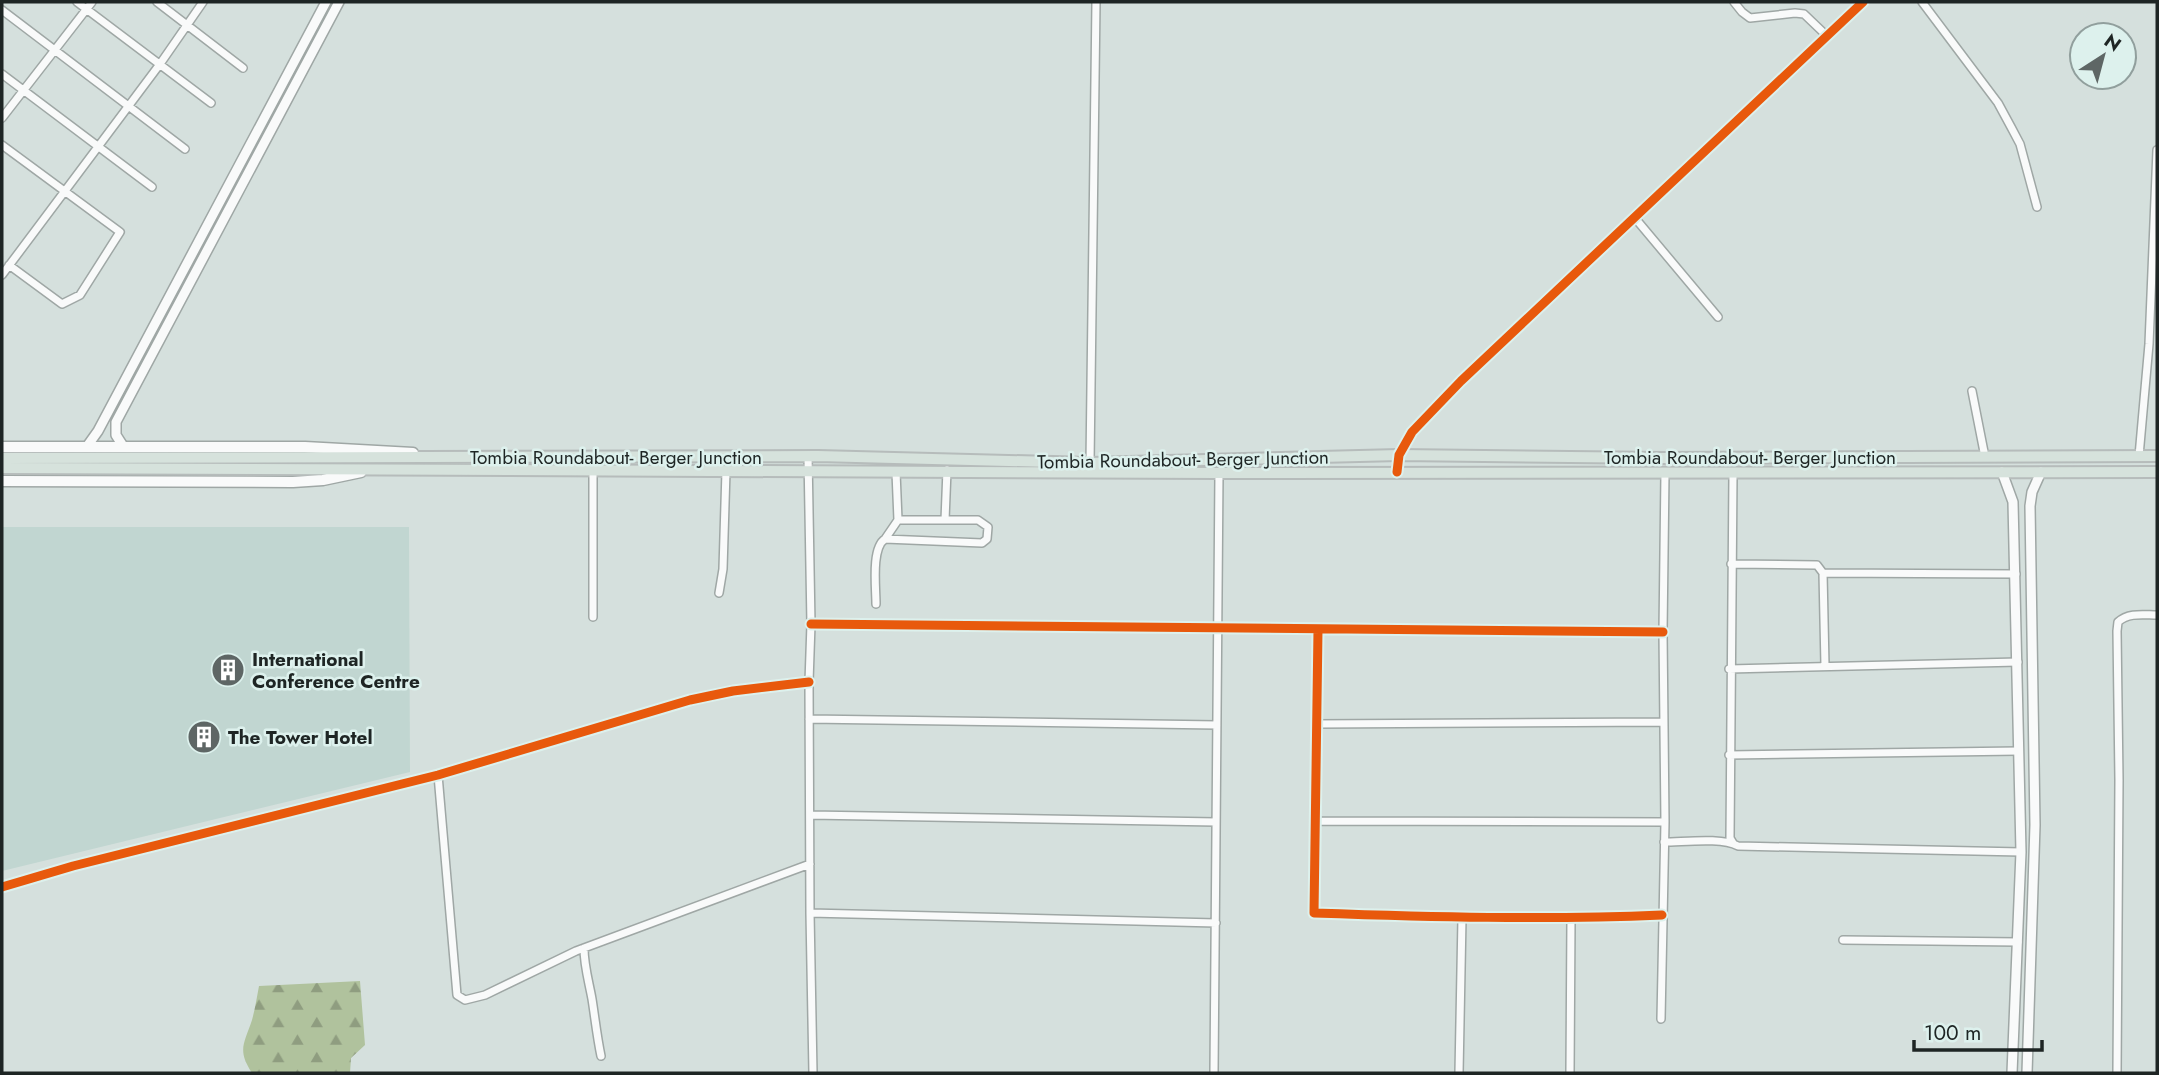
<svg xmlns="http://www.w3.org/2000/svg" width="2159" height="1075" font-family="Jost,sans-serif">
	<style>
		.built { fill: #c1d6d1 }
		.forest { fill: url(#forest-firs) }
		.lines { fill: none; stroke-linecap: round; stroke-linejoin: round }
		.minor-casing { stroke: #9fa7a5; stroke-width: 10 }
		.tertiary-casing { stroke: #9fa7a5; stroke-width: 12 }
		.secondary-casing { stroke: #9fa7a5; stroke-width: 13 }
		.primary-casing { stroke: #b6bcbb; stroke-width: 14 }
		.minor { stroke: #f9fafa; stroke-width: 7 }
		.tertiary { stroke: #f9fafa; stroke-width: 9 }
		.secondary { stroke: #f9fafa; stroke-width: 10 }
		.primary { stroke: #d6e2dc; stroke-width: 10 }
		.cycleway-casing { stroke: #ddf1ed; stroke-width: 13 }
		.cycleway { stroke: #e8590c; stroke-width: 9 }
		.labels { text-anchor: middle; stroke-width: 5; stroke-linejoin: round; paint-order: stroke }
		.street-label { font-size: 19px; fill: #1e2524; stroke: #ddf1ed }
		.poi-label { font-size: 19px; font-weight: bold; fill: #1e2524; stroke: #ddf1ed; text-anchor: start }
	</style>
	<defs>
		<pattern id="forest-firs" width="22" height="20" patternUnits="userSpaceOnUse" patternTransform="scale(1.75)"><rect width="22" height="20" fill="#b0c29d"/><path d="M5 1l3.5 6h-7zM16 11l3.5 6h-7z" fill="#8f9d80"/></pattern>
	</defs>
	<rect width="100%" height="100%" fill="#d5e0dd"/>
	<path class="built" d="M2,527h407l1,245 -408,99z"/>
	<path class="forest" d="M360,981l5,64 -14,13 -1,15h-98c-15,-23 -8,-29 0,-53 3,-11 5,-23 7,-34z"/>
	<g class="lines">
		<defs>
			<path id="minor" d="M77,2l134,101
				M157,2l86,66
				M1734,2l8,10 8,6 45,-5 9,1 23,22
				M1922,2l76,101 13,24 9,17 17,63
				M2,10l183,139
				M2,74l150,113
				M2,118l90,-116
				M2,145l118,87 -40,63 -18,9 -53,-39
				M1635,218l83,99
				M2,275l158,-211 43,-62
				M1972,391l13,66
				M808,456l3,168 -2,58 1,231 3,160
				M2139,456l10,-112 8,-194
				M1090,463l6,-461
				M593,471v146
				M896,472l2,48h47l2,-50
				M1733,474l-3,364 3,5
				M885,539l13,-19
				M1731,564l86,1 6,8 2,93
				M1823,573l193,1
				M719,593l4,-24 3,-98
				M876,604c0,-16 -5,-56 9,-65l97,4 5,-4 1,-12 -10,-7h-33
				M811,624l852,8
				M1318,630l-4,283c116,4 232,7 348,2
				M1729,669l289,-7
				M809,719l408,6
				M1316,724l347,-2
				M1729,755l290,-4
				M438,775l19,220 8,5 20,-5 91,-44 234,-87
				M810,815l406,7
				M1316,821l349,1
				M1664,842c20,0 58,-5 74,4l283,6
				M2,887l71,-21 365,-91 252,-75 43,-9 76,-9
				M810,913l406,10
				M1843,940l175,2
				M584,948c0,18 5,34 8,51 3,19 5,38 9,57
				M1661,1019l4,-197 -2,-190 2,-159
				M1214,1073l5,-600
				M1459,1073l3,-155
				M1570,1073l1,-154
				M2117,1073l2,-293 -2,-149 1,-9c11,-10 26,-7 39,-7"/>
			<path id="tertiary" d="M88,445l10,-14 228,-429
				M123,446l-7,-11v-13l223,-420
				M1397,472l2,-17 13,-23 49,-51 402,-379
				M2002,472l11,30 8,350 -9,221
				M2027,1073l8,-248 -5,-319 2,-14 9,-20"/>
			<path id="secondary" d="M2,447h303l108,6
				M2,481l291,1 30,-2 38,-8"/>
			<path id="primary" d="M2,458l816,-2 272,7 309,-8 263,3 495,-2
				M2,468l1217,5 938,-1"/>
		</defs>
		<use href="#minor" class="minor-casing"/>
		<use href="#tertiary" class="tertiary-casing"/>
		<use href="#secondary" class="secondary-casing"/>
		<use href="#primary" class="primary-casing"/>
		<use href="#minor" class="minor"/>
		<use href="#tertiary" class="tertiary"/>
		<use href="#secondary" class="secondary"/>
		<use href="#primary" class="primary"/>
		<defs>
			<path id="cycleway" d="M1397,472l2,-17 13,-23 49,-51 402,-379
				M811,624l852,8
				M1318,630l-4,283c116,4 232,7 348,2
				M2,887l71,-21 365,-91 252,-75 43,-9 76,-9"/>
		</defs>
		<use href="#cycleway" class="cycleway-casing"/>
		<use href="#cycleway" class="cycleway"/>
	</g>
	<defs>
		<symbol id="building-disc" viewBox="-11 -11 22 22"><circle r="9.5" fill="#5e6665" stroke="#ddf1ed"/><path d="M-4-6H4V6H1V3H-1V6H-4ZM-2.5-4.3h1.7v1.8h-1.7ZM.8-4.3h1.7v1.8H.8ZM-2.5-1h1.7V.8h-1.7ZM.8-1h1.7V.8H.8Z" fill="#fff"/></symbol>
	</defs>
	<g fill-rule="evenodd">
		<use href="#building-disc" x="209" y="651" width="38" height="38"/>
		<use href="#building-disc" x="185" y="718" width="38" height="38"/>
	</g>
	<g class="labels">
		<g class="street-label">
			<text x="616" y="464">Tombia Roundabout- Berger Junction</text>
			<text x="1750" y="464">Tombia Roundabout- Berger Junction</text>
			<text transform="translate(1183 459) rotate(-1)" y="7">Tombia Roundabout- Berger Junction</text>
		</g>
		<g class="poi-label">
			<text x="252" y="666">International<tspan x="252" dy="22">Conference Centre</tspan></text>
			<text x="228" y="744">The Tower Hotel</text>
		</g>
	</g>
	<rect width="2159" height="1075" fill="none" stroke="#1e2524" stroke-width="7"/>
	<g transform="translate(2103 56) rotate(36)"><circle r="33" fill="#ddf1ed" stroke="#919f9d" stroke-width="2"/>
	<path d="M0-5L12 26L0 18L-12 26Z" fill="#5e6665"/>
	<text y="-10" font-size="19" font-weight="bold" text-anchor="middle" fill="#1e2524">N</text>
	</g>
	<path d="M1914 1040v10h128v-10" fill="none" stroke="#1e2524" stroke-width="3.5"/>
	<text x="1924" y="1040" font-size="21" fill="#1e2524" stroke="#ddf1ed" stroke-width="5" paint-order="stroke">100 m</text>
</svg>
